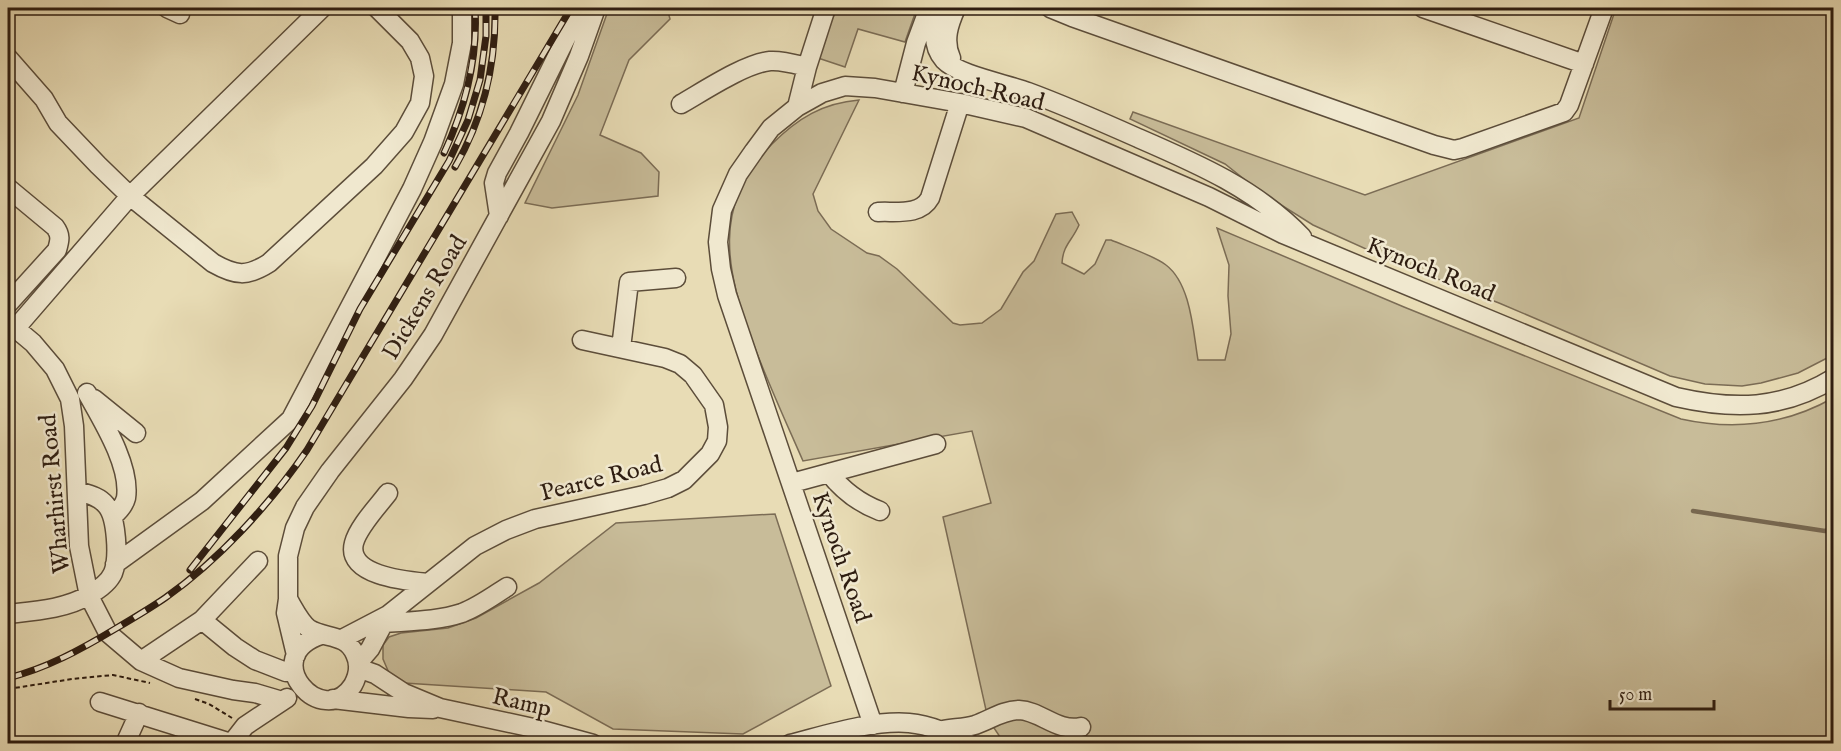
<svg xmlns="http://www.w3.org/2000/svg" width="1841" height="751" font-family="'IM FELL English',serif">
	<style>
		.green { fill: #c8bc99; stroke: #7b6c55; stroke-width: 1.5 }
		.lines { fill: none; stroke-linecap: round; stroke-linejoin: round }
		.stream { stroke: #786952; stroke-width: 4.5 }
		.minor-casing { stroke: #5c4d3a; stroke-width: 21 }
		.path { stroke: #2e1d11; stroke-width: 2; stroke-dasharray: 4.5 3; stroke-linecap: butt }
		.minor { stroke: #f0e8cf; stroke-width: 18 }
		.rail-casing { stroke: #2e1d11; stroke-width: 7 }
		.rail { stroke: #f0e8cf; stroke-width: 4.5; stroke-dasharray: 14; stroke-linecap: butt }
		.labels { text-anchor: middle; stroke-width: 5; stroke-linejoin: round; paint-order: stroke }
		.street-label { font-size: 24px; fill: #2e1d11; stroke: #f0e8cf }
	</style>
	<rect width="100%" height="100%" fill="#e8dcb5"/>
	<filter id="stains"><feTurbulence type="fractalNoise" baseFrequency=".00333" numOctaves="4"/><feColorMatrix values="0 0 0 0 .2 0 0 0 0 .09 0 0 0 0 .02 0 0 0 .5 -.17"/></filter>
	<radialGradient id="worn" r=".72"><stop offset=".6" stop-color="#630" stop-opacity="0"/><stop offset="1" stop-color="#630" stop-opacity=".3"/></radialGradient>
	<path class="green" d="M609,8h58l3,11 -41,41 -29,75 41,18 18,19 -1,24 -106,12 -27,-5 53,-108z
		M838,8h79l-12,34 -47,-13 -13,38 -27,-9 13,-37z
		M1616,8h217v347l-35,18 -37,10 -19,3 -37,-2 -35,-8 -171,-73 -102,-40 -84,-38 -54,-34 -34,-27 -95,-45 3,-7 232,83 214,-77z
		M859,100l-46,94 5,17 13,18 36,24 12,3 18,13 56,54 7,2 22,-2 19,-14 22,-37 11,-11 22,-47 16,-2 7,13c-7,16 -16,20 -17,38l22,11 11,-10 11,-24h5c14,6 44,16 55,25 25,19 27,66 32,95h27l6,-26 -3,-38 1,-31 -12,-37 187,79 277,112c54,12 104,6 152,-21v345h-829l-16,-24 -45,-202 48,-14 -19,-72 -169,30c-17,-39 -35,-78 -50,-118 -27,-72 -42,-138 19,-199 26,-26 51,-41 87,-44z
		M775,514l56,172 -88,48 -130,-5 -67,-37 -142,-9 -15,-10 -6,-14v-14l6,-8 12,-4 47,-5 28,-10 63,-35 77,-60z"/>
	<g class="lines">
		<path class="stream" d="M1693,511l132,20 9,-3"/>
		<defs>
			<path id="minor" d="M167,8l13,6
				M941,8c-6,17 -11,36 3,52 14,15 63,24 84,32 38,14 74,30 110,46 60,26 118,51 164,99
				M1050,8l22,9 362,128 20,5 9,-2 101,-36 5,-7 35,-97
				M1423,8l161,56
				M8,58l36,41 14,24 40,42 32,31 83,67c23,13 34,14 56,0l105,-97 30,-34 16,-29 4,-27 -4,-18 -10,-17 -33,-33
				M951,58c-8,-18 -2,-34 5,-50
				M903,93l13,-50 13,-35
				M681,104c23,-13 63,-40 89,-43 12,-1 25,3 37,6
				M797,107l10,-40 19,-59
				M8,188l47,39c6,8 5,13 2,23l-49,54
				M878,212c18,-1 42,4 52,-14l30,-95
				M499,216l-5,-33 3,-10 22,-40 50,-101 16,-24
				M8,322l25,21 22,26 15,30 4,27 5,120 10,50 19,37 33,28 38,17 54,12 22,3 27,8
				M15,329l115,-133 192,-188
				M621,348l8,-66 47,-4
				M87,393c15,27 44,73 39,105 -2,8 -7,13 -13,18
				M94,399l42,34
				M829,473c14,18 30,30 51,38
				M792,483l144,-39
				M388,493c-10,13 -30,34 -34,50 -9,33 54,38 74,40
				M115,564l87,-63 89,-82 121,-230 21,-47 21,-58 8,-41v-35
				M288,599c6,10 12,23 21,30 16,10 37,4 46,25 5,10 3,22 -2,31 -30,47 -97,-28 -32,-50
				M8,614c26,-3 58,-5 81,-19 9,-5 20,-13 24,-22 6,-15 4,-56 -7,-68 -7,-9 -19,-11 -29,-14
				M202,620l33,27 20,13 31,12
				M384,623c26,-2 54,-2 78,-10 16,-6 31,-17 45,-26
				M342,639l46,-24 87,-69 31,-16 29,-11 109,-24 24,-7 16,-8 26,-26 7,-13 1,-14 -4,-22 -21,-30 -13,-11 -15,-6 -83,-18
				M296,655l-10,-42 2,-14v-43l7,-28 10,-21 25,-36 73,-92 30,-44 118,-214 28,-65 17,-48
				M141,661l61,-41 56,-59
				M358,663l12,-14 18,-34
				M358,668l17,6 29,19 36,15 98,21 55,15
				M333,699l76,9 24,1
				M100,702l131,41
				M873,725l-146,-430 -6,-26 -3,-27 4,-32 16,-36 16,-23 17,-23 26,-21 25,-14 23,-7 30,2 85,15 66,15 183,79 74,37 393,163c57,13 106,13 158,-19
				M943,730c10,-2 22,-2 32,-5 15,-5 28,-15 44,-15 22,1 38,22 62,17
				M125,744l14,-31
				M231,744l14,-18 42,-28
				M790,744c36,-9 81,-24 119,-21 22,2 41,11 61,21"/>
		</defs>
		<use href="#minor" class="minor-casing"/>
		<path class="path" d="M8,689l64,-10 41,-4 37,8
			M195,699l14,5 23,14"/>
		<use href="#minor" class="minor"/>
		<defs>
			<path id="rail" d="M444,153c21,-45 34,-96 31,-145
				M455,167c29,-50 41,-103 40,-159
				M190,570l96,-122 26,-42 48,-97 89,-148 19,-41 12,-40 6,-44v-28
				M8,678c39,-10 72,-28 107,-49 17,-10 34,-20 50,-31 54,-38 105,-94 142,-148l264,-442"/>
		</defs>
		<use href="#rail" class="rail-casing"/>
		<use href="#rail" class="rail"/>
	</g>
	<g class="labels">
		<g class="street-label">
			<text transform="translate(978 87) rotate(13)" y="8">Kynoch Road</text>
			<text transform="translate(1431 269) rotate(22)" y="8">Kynoch Road</text>
			<text transform="translate(424 297) rotate(-59)" y="8">Dickens Road</text>
			<text transform="translate(601 478) rotate(-14)" y="8">Pearce Road</text>
			<text transform="translate(54 494) rotate(-95)" y="8">Wharhirst Road</text>
			<text transform="translate(842 557) rotate(71)" y="8">Kynoch Road</text>
			<text transform="translate(522 702) rotate(13)" y="8">Ramp</text>
		</g>
	</g>
	<rect width="1841" height="751" fill="none" stroke="#e8dcb5" stroke-width="30"/>
	<rect x="9" y="9" width="1823" height="733" fill="none" stroke="#2e1d11" stroke-width="3"/>
	<rect x="15" y="15" width="1811" height="721" fill="none" stroke="#2e1d11" stroke-width="1.5"/>
	<path d="M1610 700v9h104v-9" fill="none" stroke="#2e1d11" stroke-width="3"/>
	<text x="1619" y="700" font-size="18" fill="#2e1d11" stroke="#f0e8cf" stroke-width="4.5" paint-order="stroke">50 m</text>
	<rect width="100%" height="100%" filter="url(#stains)"/>
	<rect width="100%" height="100%" fill="url(#worn)"/>
</svg>
